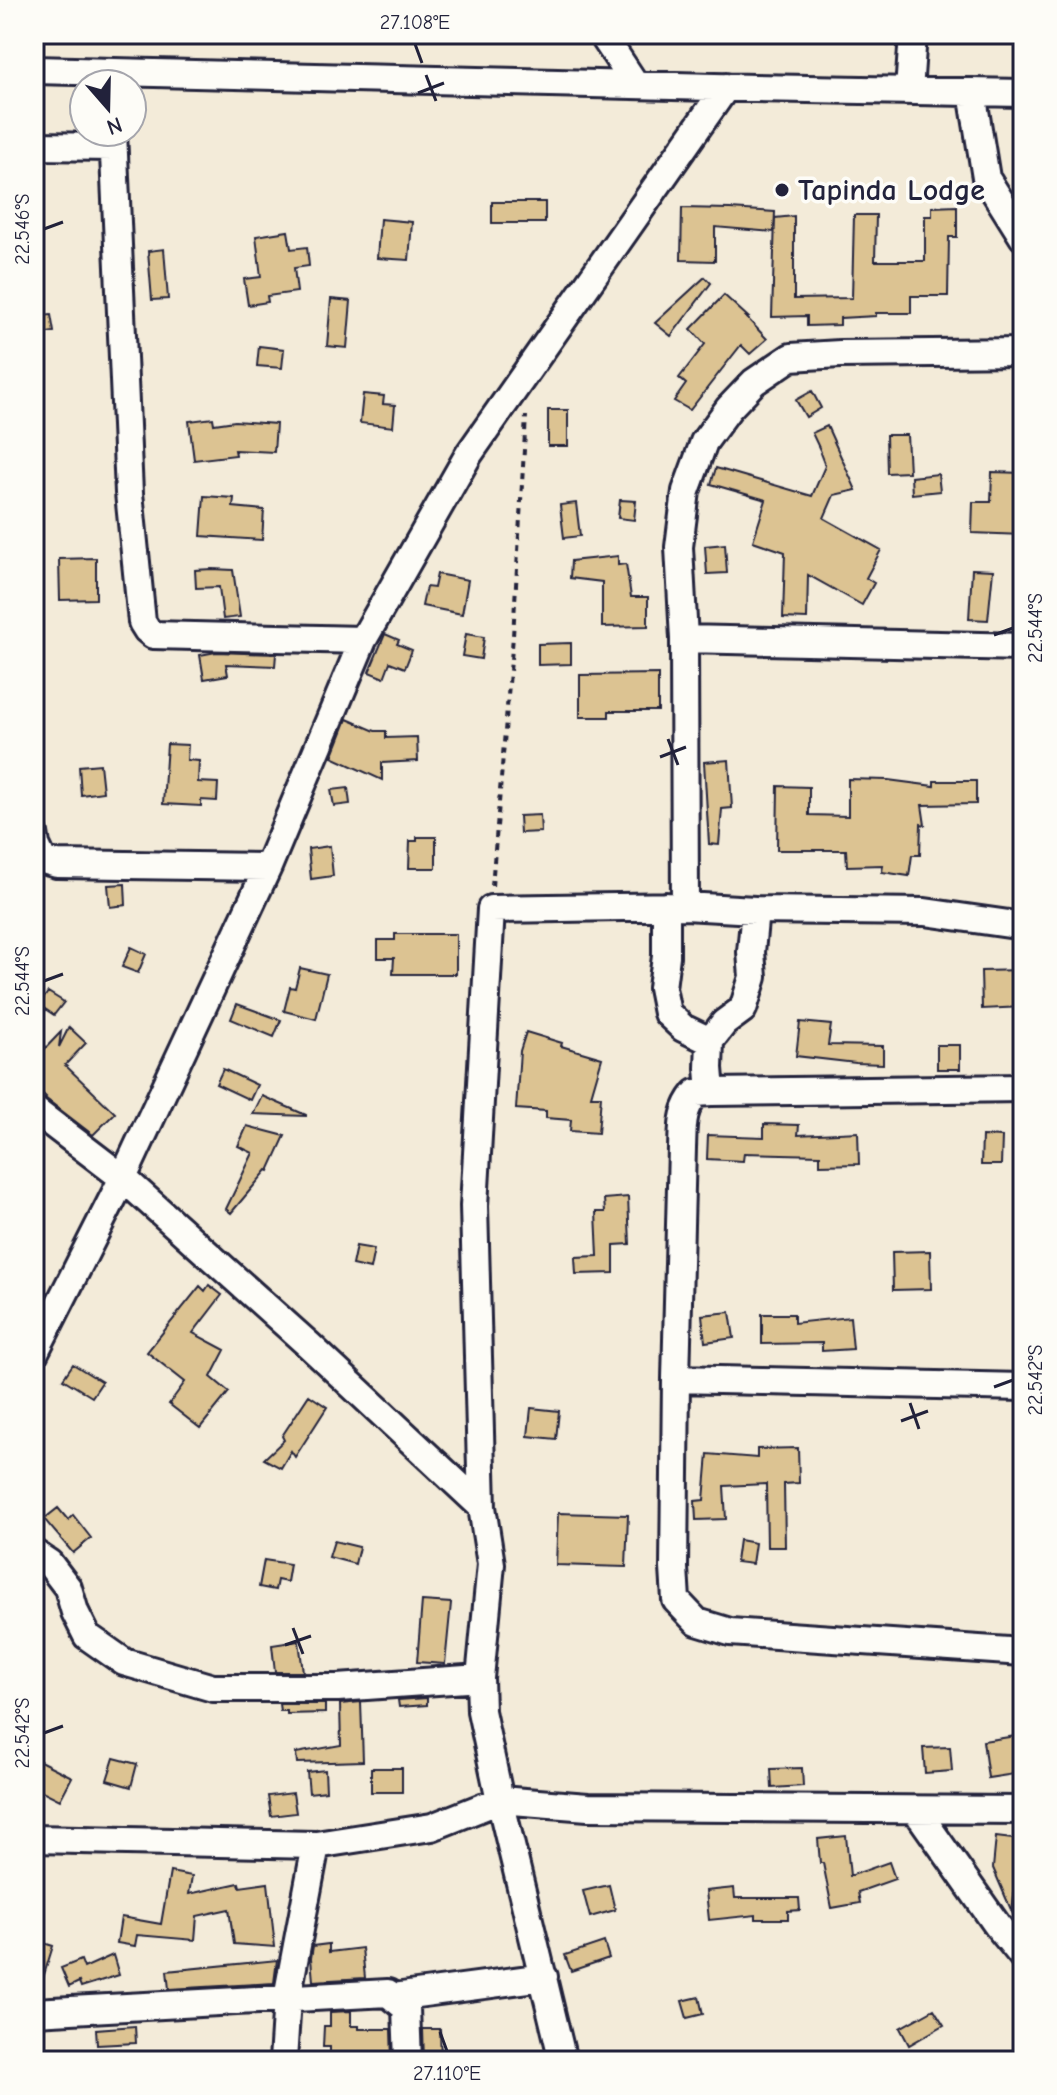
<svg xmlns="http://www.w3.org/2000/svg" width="1057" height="2095" font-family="'Comic Neue',sans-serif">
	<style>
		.building { fill: #dcc392; stroke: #22223b; stroke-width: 2 }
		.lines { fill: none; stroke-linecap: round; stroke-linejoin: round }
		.minor-casing { stroke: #22223b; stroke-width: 32 }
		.path { stroke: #22223b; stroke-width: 4; stroke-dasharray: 6 6; stroke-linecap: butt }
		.minor { stroke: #fdfcf7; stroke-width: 26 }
		.ticks { fill: none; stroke: #22223b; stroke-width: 3 }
		.poi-dot { fill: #22223b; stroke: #fdfcf7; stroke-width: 3 }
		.labels { text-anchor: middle; stroke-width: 7; stroke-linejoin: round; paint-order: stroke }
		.poi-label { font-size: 30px; font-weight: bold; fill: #22223b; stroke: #fdfcf7; text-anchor: start }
		.neatline { fill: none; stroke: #22223b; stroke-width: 3 }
		.ticks-label { font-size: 20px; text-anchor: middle; fill: #22223b }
	</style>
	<rect width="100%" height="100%" fill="#f3ebd9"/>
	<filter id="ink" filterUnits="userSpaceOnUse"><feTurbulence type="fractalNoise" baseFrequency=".0125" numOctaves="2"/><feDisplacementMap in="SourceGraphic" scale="16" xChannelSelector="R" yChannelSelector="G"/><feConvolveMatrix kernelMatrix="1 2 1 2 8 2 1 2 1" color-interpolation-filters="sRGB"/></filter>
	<g filter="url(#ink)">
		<path class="building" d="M492,202h53v21h-53z
			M957,206v31h-8l-1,59h-37v17h-35v3l-36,2v7l-33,1v-10l-35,1 3,-99 19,-2v83l58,-1 2,-83h22l-1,46h50v-45h7v-9z
			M682,208l48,1 45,3 -1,20 -59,-5v34l-34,-1z
			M380,219l32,3 -3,38 -32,-2z
			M288,231l3,18 16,-2 2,19 -15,2 3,24 -30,4 1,6 -20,3 -4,-26 17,-2 -5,-41z
			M164,249l4,50 -16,1 -4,-49z
			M705,277l6,6 -40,53 -16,-13z
			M724,295l24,22h-2l21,22 -17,15 -9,-9 -51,65 -16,-9 12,-17 -7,-6 26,-34 -14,-15z
			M331,299l20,2 -4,47 -20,-2z
			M51,315l3,17 -20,3v-18z
			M259,346l25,3 -2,19 -25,-2z
			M812,391l9,17 -15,9 -10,-17z
			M363,394l21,2 -1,8 12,1 -2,22 -33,-4z
			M548,410h20v36h-20z
			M213,418l1,6 21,-3 41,3 -2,28 -39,-2 1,5 -42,5 -5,-39z
			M827,426l29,64 -22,5 -10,23 57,32 -15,28 8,5 -12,22 -54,-30 -1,44 -24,-1 2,-66 -32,-11 13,-41 -55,-16 5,-16 96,28 13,-30 -5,-13 1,-1 -9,-19z
			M886,435h21l2,37 -22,1z
			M992,472l31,1v62l-51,-2 1,-31h18z
			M938,474l2,17 -28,3 -1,-17z
			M204,496l30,2 -1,9 31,3 -2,30 -61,-4z
			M620,500l16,1 -2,19 -16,-2z
			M576,503l4,33 -16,2 -4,-33z
			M725,544l2,29 -20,1 -2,-28z
			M618,556v9l8,-1 5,33h17v29l-46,1v-45l-32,-4 1,-17z
			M96,558v41l-36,1 -1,-41z
			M212,569l21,1 7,47 -17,2 -4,-32 -23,1 -1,-18z
			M972,569l21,1 -5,50 -19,-1z
			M437,574l31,6 -6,34 -40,-8 4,-19 8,1z
			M385,634l14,6 -2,4 15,6 -7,18 -15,-6 -6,16 -15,-6z
			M466,634l18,3 -3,22 -19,-3z
			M571,643v21l-33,1v-21z
			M216,652l60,2 -1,12 -49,-2 2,11 -24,4 -4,-24z
			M658,674v37h-49v6h-29v-42z
			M347,719l28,12h11v7l31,-1 1,24 -36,2v17l-50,-23z
			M167,744l21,1 -1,15 12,1 -1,21 20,1 -1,18 -16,-1v6l-38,-2z
			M729,760l3,48 -10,1 -3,36 -10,-1 -5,-82z
			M100,764l3,28 -22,3 -2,-29z
			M848,779l40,1 46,6v-5h42v23l-54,1 3,20 -4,-1 -1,31h-8l-3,21 -27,-4 1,-7 -36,1 -1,-16h-69l1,-64 31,1v28l39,1z
			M348,788l2,16 -16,2 -3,-16z
			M540,815l1,17 -21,1 -1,-17z
			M417,837h19v31h-27l1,-27h7z
			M330,846l3,30 -22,3 -3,-30z
			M125,884l1,21 -16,2 -2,-22z
			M395,934h61v40h-63l1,-16h-16v-18h17z
			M131,947l15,7 -8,19 -16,-6z
			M300,968l27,6 -11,45 -32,-8 6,-24 5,1z
			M1023,970v37l-41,2 -1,-38z
			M48,992l16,10 -10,13 -15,-10z
			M237,1004l44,16 -7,17 -43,-18z
			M800,1022l31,3 -3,20 55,1v18l-27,-1 -60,-7z
			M69,1027l17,16 -21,22 50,48 -22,22 -48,-37 1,-1 -12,-12v-25l27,-28 -2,15z
			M526,1032l36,11 -1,3 41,12 -11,38h10l-3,37 -28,-2 1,-11 -25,-2v-7l-30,-2 4,-58z
			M937,1045h23v24h-23z
			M223,1069l34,16 -7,15 -34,-16z
			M262,1096l44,19v1l-53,-2z
			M764,1124l35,1 -1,10 60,-3 1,32 -39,1v-10l-76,-2 -1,8 -36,-2 1,-24 56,2z
			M247,1126l38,10 -16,35 -2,-1 -36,43 -5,-4 27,-56 -15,-7z
			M982,1136l20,1 -1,28h-20z
			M628,1197l2,47 -16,1v28l-38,1 -1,-17 23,-1 -2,-44h9l-1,-13z
			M356,1246l18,3 -4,20 -18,-4z
			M930,1251l1,38 -38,1 -1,-38z
			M209,1285l13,10 -29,38 32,17 -14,27 18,15 -29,36 -31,-24 16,-22 -38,-30 53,-66 5,5z
			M730,1312l4,26 -29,4 -3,-27z
			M762,1314h32v9l56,-6 3,32 -31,2v-8l-60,1z
			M73,1364l29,18 -10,15 -29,-18z
			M309,1395l18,12 -32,50 -4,-6 -10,17 -17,-9 20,-19 -2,-4z
			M531,1408l28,3 -3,28 -28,-3z
			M798,1448l1,35 -15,1 1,63h-18l-1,-63 -42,2 2,33 -30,1 -1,-19 9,-1 4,-46 49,4v-9z
			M58,1508l10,12 5,-5 18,23 -18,15 -29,-34z
			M558,1513l70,2 -2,52 -70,-2z
			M739,1540l16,3 -3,21 -16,-2z
			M334,1541l25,6 -4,17 -26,-7z
			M264,1560l26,4 -3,18 -10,-2 -2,10 -16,-3z
			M422,1601l29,2 -6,61 -28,-2z
			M299,1641l4,31h-28l-3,-27z
			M427,1698v7l-28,2 -1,-7z
			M361,1702l2,59 -66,2 -1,-10 45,-8 -1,-41z
			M279,1704h46v9l-38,1v-3h-7z
			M1016,1736l5,37 -33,5 -5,-37z
			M950,1747l2,24 -27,2 -2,-25z
			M34,1758l38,19 -12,23 -26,-13z
			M114,1758l23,6 -6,23 -24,-7z
			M371,1768h31v24h-31z
			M802,1768l1,18 -31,2 -1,-19z
			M325,1770l1,21 -17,2 -2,-21z
			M293,1793l3,20 -25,3 -3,-20z
			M846,1836l4,40 39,-14 6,17 -37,13 2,11 -28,5 -9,-45h-3l-2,-24z
			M996,1837l25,3 -9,72 -19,-44z
			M170,1872l22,4 -3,18 50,-11 1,4 28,-4 7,64 -41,-3 -5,-35 -32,7 -2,24 -58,-5 -2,11 -18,-3 4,-26 40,7z
			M609,1885l6,25 -25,7 -7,-26z
			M734,1888l1,10h64l1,12 -12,1v8h-32v-4l-47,5 -3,-29z
			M34,1940l19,6 -15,48h-4z
			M604,1942l5,16 -38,13 -6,-16z
			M329,1944v8l33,-4 3,30 -52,3 -2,-23 2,-12z
			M113,1955l6,20 -38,12 -2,-5 -10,5 -8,-19 20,-8 3,8z
			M277,1960l-3,23 -105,6 -2,-18z
			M699,1997l4,17 -16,4 -5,-17z
			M934,2009l10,16 -35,20 -9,-17z
			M351,2011v15h8v3h32l1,32h-62v-14h-7l1,-21h6v-14z
			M135,2026l1,17 -39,2 -1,-16z
			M423,2029h17l1,32h-17z"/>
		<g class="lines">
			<defs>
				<path id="minor" d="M602,34l33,50
					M34,70l720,18 269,5
					M909,91l4,-57
					M972,92l14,86 37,59
					M113,132l16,361 13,129 5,8 6,5 210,5
					M34,146l79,1
					M684,639l339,8
					M34,833l2,12 7,15 14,4 211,3
					M666,906v50l-4,32 5,25 16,15 27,13
					M685,906l-1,-267 -5,-92 7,-56 18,-49 25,-34 25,-26 37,-25 49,-3 183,-2
					M1023,1088l-312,4 -15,1c-15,18 -13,33 -14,55l-6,231 -2,189 2,32 21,22 33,10 293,20
					M711,1092l-2,-24 1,-27 14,-18 19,-14 10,-32 -2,-25 4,-42
					M34,1110l89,68 187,168 172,161
					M34,1354l89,-176 145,-311 95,-227 106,-186 257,-367
					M676,1379l347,8
					M34,1553l15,10 19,25 7,24 12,24 37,26 89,26h125l142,-10
					M916,1810l81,115 26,32
					M34,1839l282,6 116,-18 68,-27 88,7 435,3
					M394,1997l150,-20
					M34,2012l354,-19 18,15 2,53
					M283,2061l4,-63 29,-153
					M563,2061l-63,-261 -19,-89 -1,-33 11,-114 -9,-57 -8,-301 17,-297 194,-3 70,4 170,2 98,14"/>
			</defs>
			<use href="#minor" class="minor-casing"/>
			<path class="path" d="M492,886l21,-250 13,-220"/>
			<use href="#minor" class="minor"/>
		</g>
	</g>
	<path class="ticks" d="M415,44l7,19M426,75l10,26M418,93l26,-10M44,229l19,-7M994,635l19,-7M668,739l10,26M660,757l26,-10M44,981l19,-7M994,1387l19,-7M910,1403l9,26M901,1421l27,-10M293,1628l10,26M285,1645l26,-9M44,1733l19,-7M440,2032l7,19"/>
	<circle class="poi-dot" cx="782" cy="190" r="8"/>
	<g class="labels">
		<g class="poi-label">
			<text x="798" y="200">Tapinda Lodge</text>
		</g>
	</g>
	<rect width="1057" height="2095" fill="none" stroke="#fdfcf7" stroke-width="88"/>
	<g transform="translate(108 108) rotate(160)"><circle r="38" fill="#fdfcf7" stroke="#a5a5ac" stroke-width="2"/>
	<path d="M0-6L14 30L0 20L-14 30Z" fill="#22223b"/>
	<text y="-12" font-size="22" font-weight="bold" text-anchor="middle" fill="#22223b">N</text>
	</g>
	<rect x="44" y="44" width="969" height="2007" class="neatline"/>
	<g class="ticks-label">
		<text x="415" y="29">27.108°E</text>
		<text transform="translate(22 229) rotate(-90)" y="7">22.546°S</text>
		<text transform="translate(1035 628) rotate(-90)" y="7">22.544°S</text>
		<text transform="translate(22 981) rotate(-90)" y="7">22.544°S</text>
		<text transform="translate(1035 1380) rotate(-90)" y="7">22.542°S</text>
		<text transform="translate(22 1733) rotate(-90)" y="7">22.542°S</text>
		<text x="447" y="2080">27.110°E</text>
	</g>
</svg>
